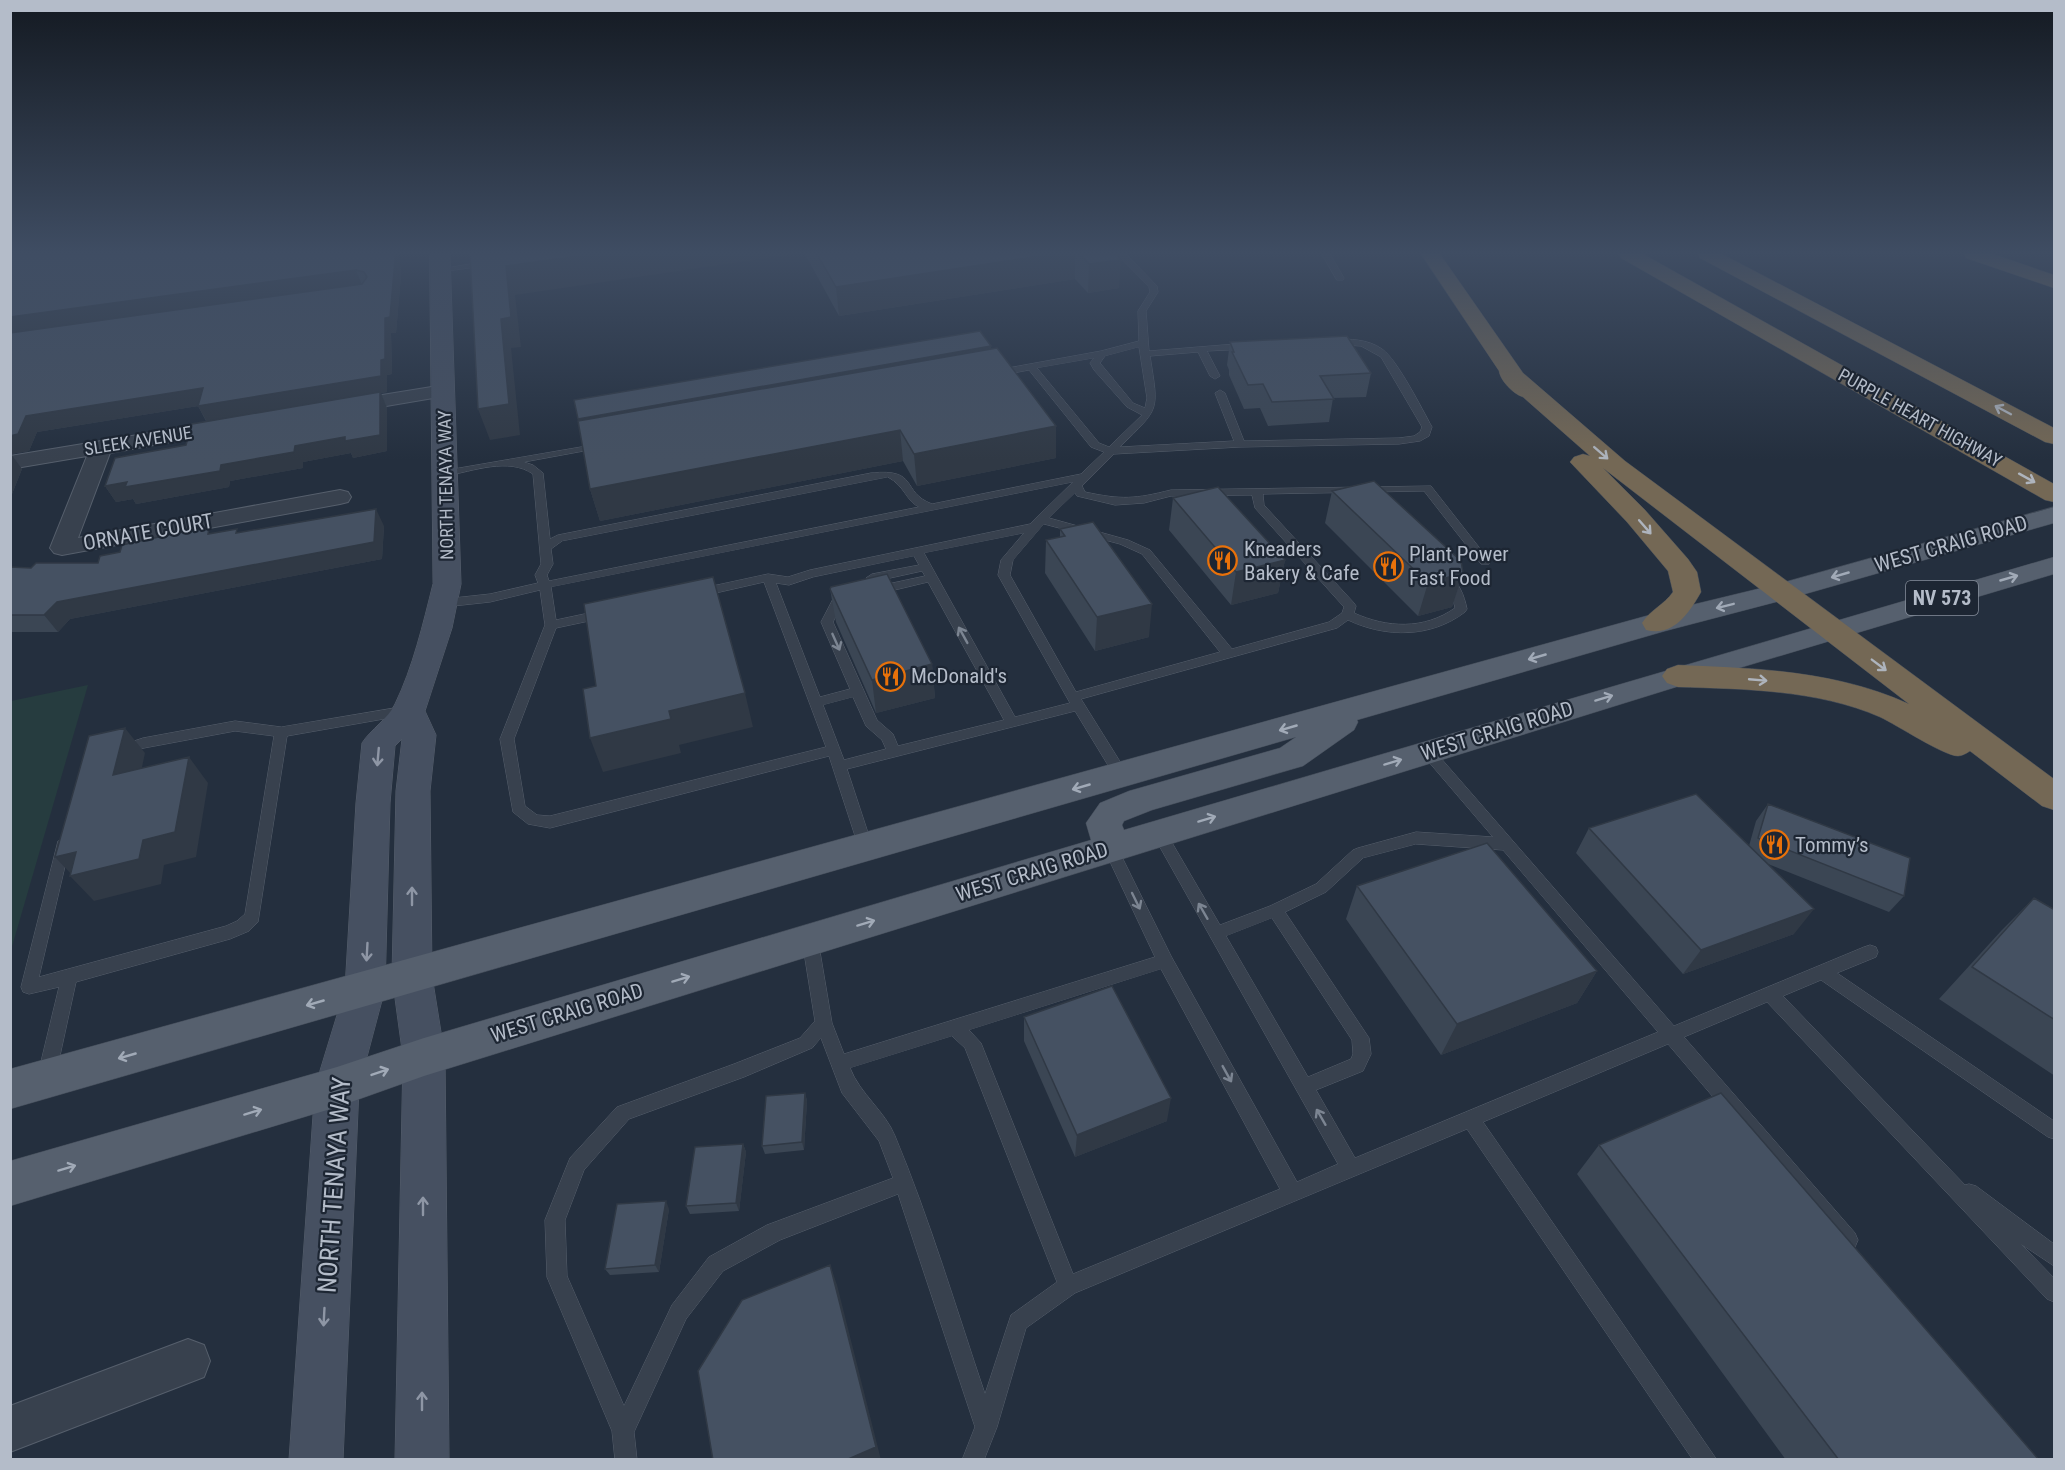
<svg xmlns="http://www.w3.org/2000/svg" width="2065" height="1470" font-family="'Roboto Condensed',sans-serif">
	<style>
		.green { fill: #263c3f }
		.lines { fill: none; stroke-linecap: round; stroke-linejoin: round }
		.lane-casing { stroke: #565f6c; stroke-width: 1 }
		.street-casing { stroke: #565f6c; stroke-width: 2 }
		.secondary-casing { stroke: #565f6c; stroke-width: 1 }
		.primary-casing { stroke: #414a57; stroke-width: 1 }
		.highway-casing { stroke: #434c59; stroke-width: 1 }
		.lane { fill: #38414e; fill-rule: evenodd }
		.street { fill: #38414e; fill-rule: evenodd }
		.secondary { fill: #465061; fill-rule: evenodd }
		.primary { fill: #56606e; fill-rule: evenodd }
		.highway { fill: #746855; fill-rule: evenodd }
		.wall { fill: #3b4654 }
		.shaded-wall { fill: #303945 }
		.building { fill: #455162; stroke: #303945; stroke-width: 1.5 }
		.oneway { stroke: #aeb4bd }
		.oneway2 { stroke: #a1aab7 }
		.oneway3 { stroke: #7c8592 }
		.oneway4 { stroke: #8e96a5 }
		.labels { text-anchor: middle; stroke-width: 4.5; stroke-linejoin: round; paint-order: stroke }
		.far-street-label { font-size: 18px; fill: #b4bcc9; stroke: #1d2633 }
		.shield { fill: #1d2633; stroke: #878f9c; stroke-width: 1.5 }
		.shield-label { font-size: 20px; font-weight: bold; fill: #b4bcc9 }
		.street-label { font-size: 21px; fill: #b4bcc9; stroke: #1d2633 }
		.poi-label { font-size: 21px; fill: #b4bcc9; stroke: #1d2633; text-anchor: start }
		.near-street-label { font-size: 26px; fill: #b4bcc9; stroke: #1d2633 }
	</style>
	<rect width="100%" height="100%" fill="#242f3e"/>
	<path class="green" d="M88,685l-77,265v-249z"/>
	<g class="lines">
		<defs>
			<path id="lane" d="M1117,254h9l31,32 1,6 -12,19 3,40 99,-8 4,3 -4,3 -41,2 13,25 -5,3 -5,-3 -12,-24 -48,4c9,57 10,51 -30,91l114,-6 -19,-48 5,-3 5,3 19,48 155,-3 15,-2 6,-4 2,-5 -41,-70 -20,-11 -31,-2v-4l3,-1c17,0 35,0 49,10 15,10 40,60 50,78l-3,9 -9,5 -21,3 -159,3 -126,7 -32,32 3,6c37,8 50,7 86,-2l260,-4 58,74v4h-8l-57,-73 -161,3 1,11 90,98 2,3 -2,7c33,15 70,17 101,-5l-3,-14 -13,-16 6,-4c14,6 19,21 22,35l-2,3c-34,26 -79,26 -117,8l-11,8 -256,71 48,77 -2,4h-10l-42,-69 -228,58 26,79 -2,4h-10l-2,-4 -30,-92 -279,72 -22,-4 -15,-12 -13,-73 45,-114 -5,-35 -50,12 -46,5 -6,-4 6,-4 46,-5 48,-11 -3,-8 6,-11 -8,-90c-24,-17 -60,-3 -87,2l-5,-3 1,-2 162,-28 1,2 -5,3 -76,14 9,3 10,8 7,66 8,-4 313,-62c49,-5 29,19 61,31l149,-30 23,-22 -13,-5 -62,-77 -32,6 -5,-3 5,-3 104,-19 38,-10 -1,-30 12,-19 -1,-5zM1139,347l8,51 -2,10 -12,-5 -33,-40 5,-7zM1094,358l-4,5 4,7 33,37 15,8 -33,32 -10,-4 -62,-75zM888,477c17,9 18,24 31,30l-370,74 -2,-6 6,-11 -2,-15 11,-8zM1073,482l-43,42 -220,46 -22,7 -20,-3 -74,16 -2,3 6,4 66,-15 62,165 -276,69 -13,-1 -12,-9 -11,-67 42,-111 47,-10 6,-4 -6,-4 -47,10 -5,-33zM1075,493l2,3 38,9 29,-2 27,-7 81,-1 3,13 89,99 -2,6 -13,9 -97,27 -82,-99 -22,-10 -79,-22zM1044,524l76,20 22,10 78,98 -144,40 -66,-117 3,-15zM1024,533l-23,27 -3,15 72,128 -55,14 -91,-164zM914,556l5,9 -47,9 -6,4 6,4 50,-11 3,5 -51,11 -2,3 6,4 50,-12 76,138 -106,26 -5,-12 -16,-14 -44,-98 10,-20 8,-4 -2,-3 -15,2 -13,25 29,67 -30,8 -44,-114 13,2 24,-8zM853,697l13,29 16,14 4,9 -42,11 -21,-55z
				M1322,254h8l14,24 -1,2h-6z
				M488,261h3v4l-51,7 -4,-2z
				M407,706l5,2 2,3 -2,3 -125,22 -29,186 -9,9 -19,8 -154,43 -20,92 -3,6 -6,2 -6,-2 -3,-6 21,-87 -30,7 -6,-2 -2,-5 37,-146h10l2,4 -31,132 187,-51 11,-5 8,-7 29,-178 -39,-5 -91,17 -23,7 -7,-5 2,-3 27,-9 92,-17 46,6z
				M1427,746l5,2 242,278 190,-79 6,-2 6,2 2,5 -2,5 -39,16 217,148v18l-6,-2 -227,-157 -38,16 182,189 4,-1 7,2 78,58v22l-33,-22 33,34v24l-7,-3 -280,-297 -83,35 171,196 3,7 -3,7 -7,3 -7,-3 -173,-203 -185,78 234,338h-24l-226,-331 -392,164 -49,35 -29,99 -13,33h-22l13,-33 -77,-233 -118,46 -57,31 -37,48 -52,113 3,28h-22l-3,-29 -65,-154 -2,-57 25,-62 47,-51 117,-43 66,-26 15,-17 -13,-81 2,-5 6,-2 6,2 2,5 14,83 12,31 311,-97 -51,-108 2,-4 5,-2 5,2 55,111 126,226 41,-18 -186,-331 2,-4h10l56,96 50,-19 46,-22 37,-34 5,-2 58,-16 77,5 -71,-83 -2,-3zM1416,844l87,6 155,182 -303,126 -39,-68 47,-19 8,-17 -2,-16 -84,-126 41,-20 37,-34zM1272,918l80,122 1,14 -2,5 -43,18 -82,-141zM1161,969l119,220 -207,85 -92,-231 -12,-13zM952,1036l13,12 92,234 -46,33 -26,79c-29,-86 -55,-174 -90,-258 -10,-25 -35,-42 -45,-68zM821,1038l21,55 37,48 14,37 -126,47 -58,32 -37,48 -48,101 -57,-130 -2,-56 19,-50 45,-51 115,-42 68,-29z"/>
			<path id="street" d="M444,385l7,2 3,4 -3,4 -106,18 -7,-2 -3,-4 3,-4 7,-2z
				M229,420l7,2 3,4 -3,4 -126,23 -32,85 262,-48 8,2 3,5 -3,5 -8,2 -278,51 -8,-2 -4,-5 37,-92 -77,13v-13z
				M188,1339l16,6 6,16 -6,16 -194,75v-46z"/>
			<path id="secondary" d="M430,254h20l11,330 -9,44 -27,83 11,24 -6,56 2,185 13,81 4,403h-54l8,-403 -11,-81 4,-185 6,-52 -7,7 -5,57 -5,186 -26,98 -16,373h-54l26,-373 30,-98 11,-186 6,-60c9,-14 26,-24 33,-39 18,-37 28,-80 38,-120z"/>
			<path id="primary" d="M2054,507v16l-263,75 -126,33 -308,89 1,2 -4,8 -51,36 -151,44 -28,11 -2,4 2,5 930,-273v17l-365,109 -1265,393 -87,31 -327,99v-45l327,-94 87,-29 667,-198 -5,-17 14,-20 29,-12 151,-43 16,-11 -1286,372v-40l1636,-453 128,-31z"/>
			<path id="highway" d="M1421,254h19l83,119 102,88 429,318v31l-12,-4 -72,-55c-3,2 -8,5 -12,5 -14,0 -61,-31 -78,-39 -62,-27 -135,-28 -202,-30l-11,-4 -5,-7 5,-7 11,-4c78,3 159,6 231,39l-306,-236 42,42 43,49 9,13 4,20c-12,21 -27,45 -55,38l-4,-7c8,-13 22,-18 31,-31l-5,-21 -41,-49 -57,-60 4,-5 9,-3 7,2 -67,-59c-10,-3 -23,-17 -24,-26z
				M1619,254h24l411,230v18l-9,-2 -424,-242z
				M1698,254h24l332,174v16l-9,-2 -345,-184z
				M1964,254h29l61,21v13l-88,-30z"/>
		</defs>
		<use href="#lane" class="lane-casing"/>
		<use href="#street" class="street-casing"/>
		<use href="#secondary" class="secondary-casing"/>
		<use href="#primary" class="primary-casing"/>
		<use href="#highway" class="highway-casing"/>
		<use href="#lane" class="lane"/>
		<use href="#street" class="street"/>
		<use href="#secondary" class="secondary"/>
		<use href="#primary" class="primary"/>
		<use href="#highway" class="highway"/>
	</g>
	<path class="wall" d="M10,254h389l2,21 -5,58h-5l1,41 -5,1v17l-6,1 6,15v43l-34,7 -2,-5 -48,9v6l-73,13 -1,6 -93,17 -3,-5 -17,3 -11,-16 81,-41 20,-24 -8,-15 -161,26 -8,19 -18,3 11,15 -12,30z
		M805,254h311l3,34 -31,5 -13,-14 -236,37z
		M1230,342l141,31 -5,24 -33,1 -4,24 -61,4 -8,-18 -16,1 -15,-34v-5l-2,-5z
		M991,346v3l65,77v32l-139,28 -14,-25 -303,60 -10,-32z
		M1332,491l131,82 -11,34 -34,9 -93,-93z
		M1173,498l112,62 -7,33 -47,12 -62,-75z
		M384,526l-2,33 -312,60 -12,13h-48v-65l21,1 67,-5 115,-30h26z
		M1060,529l89,108 -54,14 -50,-78 1,-33 14,-3z
		M830,589l102,75 3,34 -59,15 -40,-91z
		M1768,804l136,92 -15,16 -121,-48 26,70 -111,40 -107,-121 13,-25 160,18 7,-25z
		M1357,886l240,85 -20,32 -136,52 -95,-136z
		M2034,898l21,12v166l-116,-77 62,-68z
		M1024,1017l143,104 -92,36 -51,-116z
		M805,1093l2,8 -3,49 -39,4 -3,-8z
		M743,1144l3,8 -7,59 -49,3 -4,-8z
		M1599,1145l440,315h-253l-209,-286z
		M669,1209l-10,63 -49,3 -5,-6z"/>
	<path class="shaded-wall" d="M395,254h4l2,21 -5,58h-5l1,41 -5,1v17l-6,1 6,15v43l-34,7 -2,-5 -48,9v6l-73,13 -1,6 -93,17 -3,-5 -17,3 -11,-16 116,-21 74,-19 50,-9 35,-2 -173,-13 -9,-16 -161,26 -8,19 -18,3 11,15 -12,30v-63l16,-20 355,-56 4,-42z
		M592,254h203l-280,41 6,52 -10,1 9,87 -30,5 -12,-31 28,-143z
		M1052,254h23v25l-236,37 -3,-29z
		M1121,260l-2,28 -31,5 1,-29z
		M356,270l6,15 -352,49v-17z
		M991,346v23l-406,73 -7,-23z
		M1056,426v32l-139,28 -3,-32z
		M900,430l3,31 -303,60 -10,-32z
		M376,509l8,17 -2,33 -312,60 -12,13 -14,-17 13,-13z
		M1285,560l-7,33 -47,12 5,-33z
		M1463,573l-11,34 -34,9 10,-33z
		M1152,604l-3,33 -54,14 2,-34z
		M932,664l3,34 -59,15 -4,-33z
		M745,693l8,34 -74,18 2,8 -78,19 -13,-34 79,-27z
		M125,728l20,25 -10,47 -22,-25z
		M189,757l19,26 -12,74 -32,8 -3,19 -67,17 -24,-25 2,-1 -17,-18 21,-5 67,-12z
		M1814,909l-20,25 -111,40 18,-24z
		M1597,971l-20,32 -136,52 16,-31z
		M805,1093l2,8 -3,49 -2,-8z
		M1171,1098l-4,23 -92,36 2,-22z
		M743,1144l3,8 -7,59 -3,-8z
		M666,1201l3,8 -10,63 -4,-7z
		M830,1265l7,20 44,175h-35z"/>
	<path class="building" d="M10,254h385v6l-5,57 -5,1v41l-4,1v16l-183,30 5,-18 -177,28 -8,18 -8,2v-103l352,-49 5,-7 -3,-5 -8,-2 -346,47z
		M470,254h122l-86,12 5,51 -10,2 8,85 -31,5z
		M817,254h235l-216,33z
		M1079,254h37l5,6 -32,4z
		M980,331l11,15 -413,73 -4,-19z
		M1347,336l24,37 -51,3 14,23 -62,3 -9,-18 -15,1 -16,-33h2l-4,-10z
		M997,348l59,78 -142,28 -14,-24 -310,59 -12,-68z
		M380,392v43l-35,6v-4l-50,9 -1,6 -73,13 -1,6 -95,16 2,-5 -22,4 10,-28 71,-13 6,-21z
		M1374,481l87,80 2,12 -35,10 -96,-92z
		M1218,487l67,73 -49,12 -63,-74z
		M376,509l-2,33 -317,60 -13,13h-34v-48l21,1 5,-5h62l2,-7 20,-4 2,-7 55,-12 32,-5 -1,6 29,-5 -1,4z
		M1093,522l59,82 -55,13 -51,-77 19,-4 -5,-7z
		M887,574l45,90 -60,16 -42,-91 1,-2z
		M713,577l32,116 -76,18 2,8 -81,19 -7,-49 13,-3 -12,-82z
		M125,728l-12,47 76,-18 -14,75 -32,8 -4,19 -69,17 6,-24 -21,5 34,-121z
		M1696,794l118,115 -113,41 -112,-122z
		M1768,804l142,54 -6,38 -146,-58z
		M1487,843l110,128 -140,53 -100,-138z
		M2034,898l21,12v110l-83,-53z
		M1112,986l59,112 -94,37 -53,-118z
		M805,1093l-3,49 -40,4 4,-50z
		M1721,1093l318,367h-200l-240,-315z
		M743,1144l-7,59 -50,3 9,-59z
		M666,1201l-11,64 -50,4 12,-65z
		M830,1265l46,182 -30,13h-133l-15,-89 44,-71z"/>
	<defs><path id="oneway-shaft" d="M-6 0H5M1.5-3L5.5 0L1.5 3" fill="none" stroke-width="1.6" stroke-linecap="round" stroke-linejoin="round" transform="scale(1.5)"/></defs>
	<g class="oneway">
		<use href="#oneway-shaft" transform="translate(2003 410) rotate(-152)"/>
		<use href="#oneway-shaft" transform="translate(1601 453) rotate(41)"/>
		<use href="#oneway-shaft" transform="translate(2027 478) rotate(29)"/>
		<use href="#oneway-shaft" transform="translate(1645 527) rotate(49)"/>
		<use href="#oneway-shaft" transform="translate(1879 665) rotate(37)"/>
		<use href="#oneway-shaft" transform="translate(1758 680) rotate(5)"/>
	</g>
	<g class="oneway2">
		<use href="#oneway-shaft" transform="translate(1840 575) rotate(164)"/>
		<use href="#oneway-shaft" transform="translate(2009 578) rotate(-16)"/>
		<use href="#oneway-shaft" transform="translate(1725 606) rotate(166)"/>
		<use href="#oneway-shaft" transform="translate(1537 657) rotate(164)"/>
		<use href="#oneway-shaft" transform="translate(1604 698) rotate(-17)"/>
		<use href="#oneway-shaft" transform="translate(1288 728) rotate(164)"/>
		<use href="#oneway-shaft" transform="translate(1393 762) rotate(-17)"/>
		<use href="#oneway-shaft" transform="translate(1081 787) rotate(164)"/>
		<use href="#oneway-shaft" transform="translate(1207 819) rotate(-17)"/>
		<use href="#oneway-shaft" transform="translate(866 923) rotate(-17)"/>
		<use href="#oneway-shaft" transform="translate(681 979) rotate(-17)"/>
		<use href="#oneway-shaft" transform="translate(315 1003) rotate(164)"/>
		<use href="#oneway-shaft" transform="translate(127 1056) rotate(164)"/>
		<use href="#oneway-shaft" transform="translate(380 1072) rotate(-19)"/>
		<use href="#oneway-shaft" transform="translate(253 1112) rotate(-17)"/>
		<use href="#oneway-shaft" transform="translate(67 1168) rotate(-17)"/>
	</g>
	<g class="oneway3">
		<use href="#oneway-shaft" transform="translate(963 635) rotate(-119)"/>
		<use href="#oneway-shaft" transform="translate(836 642) rotate(66)"/>
		<use href="#oneway-shaft" transform="translate(1136 901) rotate(64)"/>
		<use href="#oneway-shaft" transform="translate(1203 911) rotate(-120)"/>
		<use href="#oneway-shaft" transform="translate(1227 1074) rotate(61)"/>
		<use href="#oneway-shaft" transform="translate(1321 1117) rotate(-120)"/>
	</g>
	<g class="oneway4">
		<use href="#oneway-shaft" transform="translate(378 757) rotate(95)"/>
		<use href="#oneway-shaft" transform="translate(412 896) rotate(-90)"/>
		<use href="#oneway-shaft" transform="translate(367 952) rotate(93)"/>
		<use href="#oneway-shaft" transform="translate(423 1206) rotate(-90)"/>
		<use href="#oneway-shaft" transform="translate(324 1317) rotate(93)"/>
		<use href="#oneway-shaft" transform="translate(422 1401) rotate(-90)"/>
	</g>
	<linearGradient id="sky" x2="0" y2="1"><stop stop-color="#141a22"/><stop offset="0.55" stop-color="#3f4d63"/><stop offset="1" stop-color="#3f4d63" stop-opacity="0"/></linearGradient>
	<rect width="2065" height="460" fill="url(#sky)"/>
	<defs>
		<symbol id="restaurant-ring" viewBox="-11 -11 22 22"><circle r="9.5" fill="#1d2633" stroke="#e8710a" stroke-width="1.5"/><path d="M-5-6h1v4h1v-4h1v4h1v-4h1v5L-1.5 .5V6h-2V.5L-5-1ZM5-6V6H3V1.5H1.5Q1.5-4 5-6Z" fill="#e8710a"/></symbol>
	</defs>
	<g fill-rule="evenodd">
		<use href="#restaurant-ring" x="1206" y="544" width="33" height="33"/>
		<use href="#restaurant-ring" x="1372" y="550" width="33" height="33"/>
		<use href="#restaurant-ring" x="874" y="660" width="33" height="33"/>
		<use href="#restaurant-ring" x="1758" y="828" width="33" height="33"/>
	</g>
	<g class="labels">
		<g class="far-street-label">
			<text transform="translate(1920 418) rotate(29)" y="6">PURPLE HEART HIGHWAY</text>
			<text transform="translate(138 441) rotate(-9)" y="6">SLEEK AVENUE</text>
			<text transform="translate(446 485) rotate(-91)" y="6">NORTH TENAYA WAY</text>
		</g>
		<rect class="shield" x="1906" y="581" width="72" height="34" rx="4.5"/>
		<g class="shield-label">
			<text x="1942" y="605">NV 573</text>
		</g>
		<g class="street-label">
			<text transform="translate(148 532) rotate(-10)" y="7">ORNATE COURT</text>
			<text transform="translate(1951 544) rotate(-16)" y="7">WEST CRAIG ROAD</text>
			<text transform="translate(1497 731) rotate(-17)" y="7">WEST CRAIG ROAD</text>
			<text transform="translate(1032 872) rotate(-17)" y="7">WEST CRAIG ROAD</text>
			<text transform="translate(567 1013) rotate(-17)" y="7">WEST CRAIG ROAD</text>
		</g>
		<g class="poi-label">
			<text x="1244" y="556">Kneaders<tspan x="1244" dy="24">Bakery &amp; Cafe</tspan></text>
			<text x="1409" y="561">Plant Power<tspan x="1409" dy="24">Fast Food</tspan></text>
			<text x="911" y="683">McDonald's</text>
			<text x="1795" y="852">Tommy’s</text>
		</g>
		<g class="near-street-label">
			<text transform="translate(334 1185) rotate(-86)" y="9">NORTH TENAYA WAY</text>
		</g>
	</g>
	<rect width="2065" height="1470" fill="none" stroke="#b4bcc9" stroke-width="24"/>
</svg>
